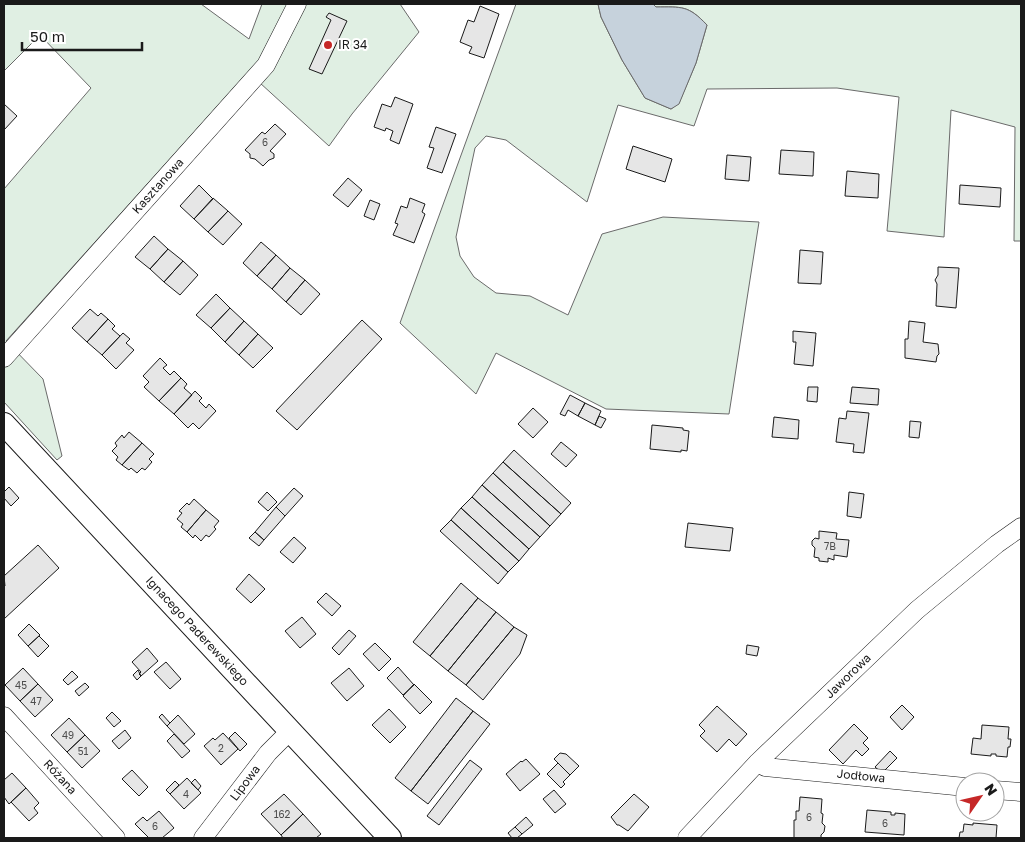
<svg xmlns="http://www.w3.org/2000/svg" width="1025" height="842" font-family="'Golos Text',sans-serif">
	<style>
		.green { fill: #e0efe3; stroke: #6a6a6a }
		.water { fill: #c6d2dc; stroke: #6a6a6a }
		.building { fill: #e6e6e6; stroke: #1a1a1a }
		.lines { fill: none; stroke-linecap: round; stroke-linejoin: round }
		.minor-casing { stroke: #1a1a1a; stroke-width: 19 }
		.major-casing { stroke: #1a1a1a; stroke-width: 24 }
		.minor { stroke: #fff; stroke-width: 18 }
		.major { stroke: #fff; stroke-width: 22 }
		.poi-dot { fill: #c62828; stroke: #fff; stroke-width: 2 }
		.labels { text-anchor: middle; stroke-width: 4; stroke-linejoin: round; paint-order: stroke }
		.number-label { font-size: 10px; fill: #4d4d4d }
		.poi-label { font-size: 12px; fill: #1a1a1a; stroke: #fff; text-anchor: start }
		.street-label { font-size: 12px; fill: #1a1a1a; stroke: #fff }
	</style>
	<rect width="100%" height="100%" fill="#fff"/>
	<path class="green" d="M4,4h197l48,35 13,-35h138l19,28 -67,82 -23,32 -81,-74 -242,269 37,38 19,77 -5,4 -53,-58v-213l87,-101 -51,-53 -36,36z
		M516,4h82l3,13 21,43 23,38 26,11 8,-6 17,-40 11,-38c-19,-20 -25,-18 -51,-18l-3,-3h368v237h-7l1,-114 -64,-17 -7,127 -57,-6 12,-134 -62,-9 -130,1 -13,37 -76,-21 -31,97 -81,-62 -20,-4 -11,12 -19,89 4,19 14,21 22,16 34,3 38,19 34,-81 61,-17 96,5 -30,192 -123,-5 -110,-56 -20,41 -76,-71z"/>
	<path class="water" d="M598,4h55l3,3c26,0 32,-2 51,18l-11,38 -17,41 -8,5 -26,-11 -23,-38 -21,-43z"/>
	<path class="building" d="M480,6l19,8 -15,44 -15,-5 3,-6 -12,-5 8,-22 6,2z
		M329,13l18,8 -25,53 -13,-5 22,-49 -5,-3z
		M395,97l18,7 -14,40 -9,-4 3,-9 -7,-3 -1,3 -11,-4 8,-23 9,3z
		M4,104l13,12 -13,14z
		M275,124l11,10 -16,17 4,3v4l-5,2 -6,6 -8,-7 -5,-1v-4l-5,-4 17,-18 3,2z
		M436,127l20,7 -14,39 -15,-5 7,-20 -5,-1z
		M633,146l39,13 -7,23 -39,-13z
		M781,150l33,2 -1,24 -34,-2z
		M727,155l24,2 -2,24 -24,-2z
		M847,171l32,3 -1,24 -33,-2z
		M348,178l14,12 -14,17 -15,-12z
		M199,185l14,14 -19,20 -14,-13z
		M960,185l41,3 -1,19 -41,-3z
		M213,198l15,13 -20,21 -14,-13z
		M410,198l15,6 -3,8 3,2 -11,29 -21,-8 5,-11 -3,-1 6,-17 6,2z
		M370,200l10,4 -6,16 -10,-4z
		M228,211l14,13 -19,21 -15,-13z
		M154,236l14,13 -18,20 -15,-12z
		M261,242l15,13 -19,21 -14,-13z
		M168,249l15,12 -19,21 -14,-13z
		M800,250l23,2 -2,32 -23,-1z
		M276,255l14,13 -18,21 -15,-13z
		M183,261l15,14 -18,20 -16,-13z
		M938,267l21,1 -3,40 -20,-2 1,-22 -2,-4 3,-5z
		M290,268l15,12 -19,22 -14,-13z
		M305,280l15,14 -19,21 -15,-13z
		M216,294l14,14 -19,20 -15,-13z
		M230,308l14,13 -19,21 -14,-14z
		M90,309l8,7 3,-3 7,6 -21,23 -15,-14z
		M108,319l7,7 -3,3 8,7 -18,19 -15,-13z
		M362,320l20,19 -85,91 -21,-19z
		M244,321l14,13 -19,21 -14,-13z
		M909,321l16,2 -2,19 15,2 1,10 -2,2 -1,6 -31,-4v-19h3z
		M793,331l23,2 -3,33 -19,-2 2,-22h-3z
		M123,333l7,6 -4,4 8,7 -18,19 -14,-14z
		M258,334l15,14 -20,20 -14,-13z
		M160,358l7,7 -4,3 7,7 4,-4 7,7 -22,23 -15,-14 5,-5 -6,-6z
		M181,378l6,6 -3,4 8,7 -18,19 -15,-13z
		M808,387h10l-1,15 -10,-1z
		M852,387l27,2 -1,16 -28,-2z
		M195,391l7,7 -3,3 7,7 3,-4 7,7 -17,18 -6,-6 -5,5 -14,-14z
		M570,395l15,8 -7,13 -10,-6 -3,6 -5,-2z
		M585,403l16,8 -6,14 -17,-9z
		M533,408l15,14 -15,16 -15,-14z
		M847,411l22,2 -5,40 -11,-1 1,-8 -18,-2 3,-24 7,1z
		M599,416l7,3 -5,9 -6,-3z
		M774,417l25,3 -1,19 -26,-2z
		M910,421l11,1 -2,16 -10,-1z
		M652,425l31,3v2l6,1 -2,20 -6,-1v2l-31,-3z
		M129,432l13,11 -20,22 -6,-5 2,-3 -6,-6 5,-5 -2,-3 7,-8 2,3z
		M561,442l16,13 -11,12 -15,-13z
		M142,443l12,11 -5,5 3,3 -7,8 -3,-2 -5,5 -6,-5 -2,2 -7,-5z
		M514,450l57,53 -10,11 -58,-52z
		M503,462l58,52 -11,12 -57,-53z
		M493,473l57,53 -10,11 -58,-52z
		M482,485l58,52 -11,12 -57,-52z
		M9,487l10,11 -8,8 -7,-8v-6z
		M294,488l9,8 -18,20 -9,-9z
		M267,492l10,10 -9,9 -10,-9z
		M849,492l15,2 -3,24 -14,-2z
		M472,497l57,52 -10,12 -58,-53z
		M194,499l12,11 -19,22 -6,-5 2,-3 -6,-5 5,-6 -3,-2 8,-8 2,2z
		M276,507l9,9 -21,24 -9,-8z
		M461,508l58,53 -11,11 -57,-52z
		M206,510l13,11 -5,6 2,2 -7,8 -3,-2 -5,6 -6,-6 -2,3 -6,-6z
		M451,520l57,52 -10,12 -58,-53z
		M688,523l45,5 -3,23 -45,-4z
		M819,531l18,2 -1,6 13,1 -2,17 -13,-2v5l-6,-2v4l-9,-1v-3l-5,-1 1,-9 -3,-3v-4l3,-3 4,1z
		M255,532l9,8 -5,6 -10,-8z
		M294,537l12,11 -13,15 -13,-11z
		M38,545l21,23 -55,51v-32l1,-1 -1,-10z
		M249,574l16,15 -14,14 -15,-14z
		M461,583l17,15 -48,58 -17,-14z
		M326,593l15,13 -9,10 -15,-14z
		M478,598l18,14 -48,59 -18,-15z
		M496,612l18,15 -48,58 -18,-14z
		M302,617l14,17 -16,14 -15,-17z
		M29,624l11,11 -12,11 -10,-11z
		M514,627l13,8 -7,19 -37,46 -17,-15z
		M349,630l7,6 -17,19 -7,-7z
		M39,636l10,10 -11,11 -10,-11z
		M375,643l16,16 -12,12 -16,-17z
		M747,645l12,2 -2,9 -11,-2z
		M147,648l11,13 -17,15 -2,-2 2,-2 -9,-10z
		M166,662l15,17 -11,10 -16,-17z
		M398,667l16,18 -11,10 -16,-17z
		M23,668l15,16 -18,17 -15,-16z
		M349,668l15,18 -17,15 -16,-18z
		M138,670l3,6 -4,4 -4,-5z
		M72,671l6,6 -10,8 -5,-5z
		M85,683l4,4 -10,9 -4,-5z
		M38,684l15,16 -18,17 -15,-16z
		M414,684l18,18 -12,12 -17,-18z
		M456,698l17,13 -62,80 -16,-13z
		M902,705l12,12 -12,13 -12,-13z
		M717,706l30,28 -11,12 -7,-7 -12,13 -17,-16 5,-5 -6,-6z
		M389,709l17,18 -16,16 -18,-18z
		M473,711l17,13 -62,80 -17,-13z
		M112,712l9,9 -7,6 -8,-9z
		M162,714l8,9 -3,3 -8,-9z
		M178,715l17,19 -11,10 -17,-18z
		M69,718l16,17 -18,17 -16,-17z
		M854,724l14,14 -5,5 6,6 -7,7 -6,-6 -13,14 -14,-14z
		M982,725l27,2 -1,12h3l-1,8h-2l-1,10 -11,-1v-2h-5v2l-20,-2 2,-16 8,1z
		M125,730l6,8 -12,11 -7,-8z
		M235,732l12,12 -7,7 -11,-13z
		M223,733l15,16 -17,16 -17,-19 9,-8 2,2z
		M174,734l16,17 -8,7 -15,-17z
		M85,735l15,16 -18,17 -15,-16z
		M890,751l7,7 -15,15 -7,-6z
		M560,753l6,1 13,12 -9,9 -16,-16z
		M526,759l14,15 -20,17 -14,-17 15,-13 1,1z
		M470,760l12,9 -43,56 -12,-9z
		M558,763l12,12 -7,7 2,2 -4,4 -14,-14z
		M132,770l16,17 -9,9 -17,-17z
		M12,773l14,15 -17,16 -5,-7v-17z
		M187,778l14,15 -17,16 -14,-15z
		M195,779l6,7 -3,4 -7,-7z
		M175,781l4,4 -9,9 -4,-4z
		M26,788l13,15 -5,5 4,5 -9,8 -18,-19z
		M554,790l12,14 -11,9 -12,-14z
		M284,794l19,20 -22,21 -20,-21z
		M634,794l15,13 -21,24 -9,-6h-2l-6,-8z
		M800,797l22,2 -1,14 2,1 -1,9 3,3 -1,6 -3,3v3h-27v-18h2v-9h3z
		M867,810l24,2v3h4v-2l10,1 -1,21 -39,-3z
		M159,811l15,17 -12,10h-13l-14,-14 8,-7 4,4z
		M303,814l18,20 -5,4h-33l-2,-3z
		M526,817l7,8 -11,9 -7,-7z
		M973,823l24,2 -1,13h-37l1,-6h3l1,-8 9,1z
		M515,827l7,7 -5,4h-5l-4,-5z"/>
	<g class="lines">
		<defs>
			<path id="minor" d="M4,358l262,-293 31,-61
				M4,716l112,122
				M758,762l7,5 200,20
				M995,790l26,2
				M203,838l65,-85 22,-22
				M687,838l71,-76 159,-152 80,-66 24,-17"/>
			<path id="major" d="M4,424l386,414"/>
		</defs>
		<use href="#minor" class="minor-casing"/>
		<use href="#major" class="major-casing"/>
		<use href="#minor" class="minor"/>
		<use href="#major" class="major"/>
	</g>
	<circle class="poi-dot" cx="328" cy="45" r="5"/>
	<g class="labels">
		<g class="number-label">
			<text x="265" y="146">6</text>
			<text x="830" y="550">7B</text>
			<text x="21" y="689">45</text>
			<text x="36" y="705">47</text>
			<text x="68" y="739">49</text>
			<text x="221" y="752">2</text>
			<text x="83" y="755">51</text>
			<text x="186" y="798">4</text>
			<text x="282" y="818">162</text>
			<text x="809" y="821">6</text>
			<text x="885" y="827">6</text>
			<text x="155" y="830">6</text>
		</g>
		<g class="poi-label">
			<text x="338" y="49">IR 34</text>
		</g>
		<g class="street-label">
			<text transform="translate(158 186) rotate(-48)" y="4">Kasztanowa</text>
			<text transform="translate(197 631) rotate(47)" y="4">Ignacego Paderewskiego</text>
			<text transform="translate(848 676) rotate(-44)" y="4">Jaworowa</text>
			<text transform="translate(861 776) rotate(6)" y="4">Jodłowa</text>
			<text transform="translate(60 777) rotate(47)" y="4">Różana</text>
			<text transform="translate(245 783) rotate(-53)" y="4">Lipowa</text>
		</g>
	</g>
	<rect width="1025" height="842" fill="none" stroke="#1a1a1a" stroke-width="10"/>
	<g transform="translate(980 797) rotate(56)"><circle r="24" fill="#ffffff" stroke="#a3a3a3"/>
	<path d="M0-4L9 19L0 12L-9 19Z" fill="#c62828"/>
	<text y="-8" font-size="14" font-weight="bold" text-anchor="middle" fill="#1a1a1a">N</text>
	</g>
	<path d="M22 42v8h120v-8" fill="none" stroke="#1a1a1a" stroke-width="2.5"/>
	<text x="30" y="42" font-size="15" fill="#1a1a1a" stroke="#ffffff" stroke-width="4" paint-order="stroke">50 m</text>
</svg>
